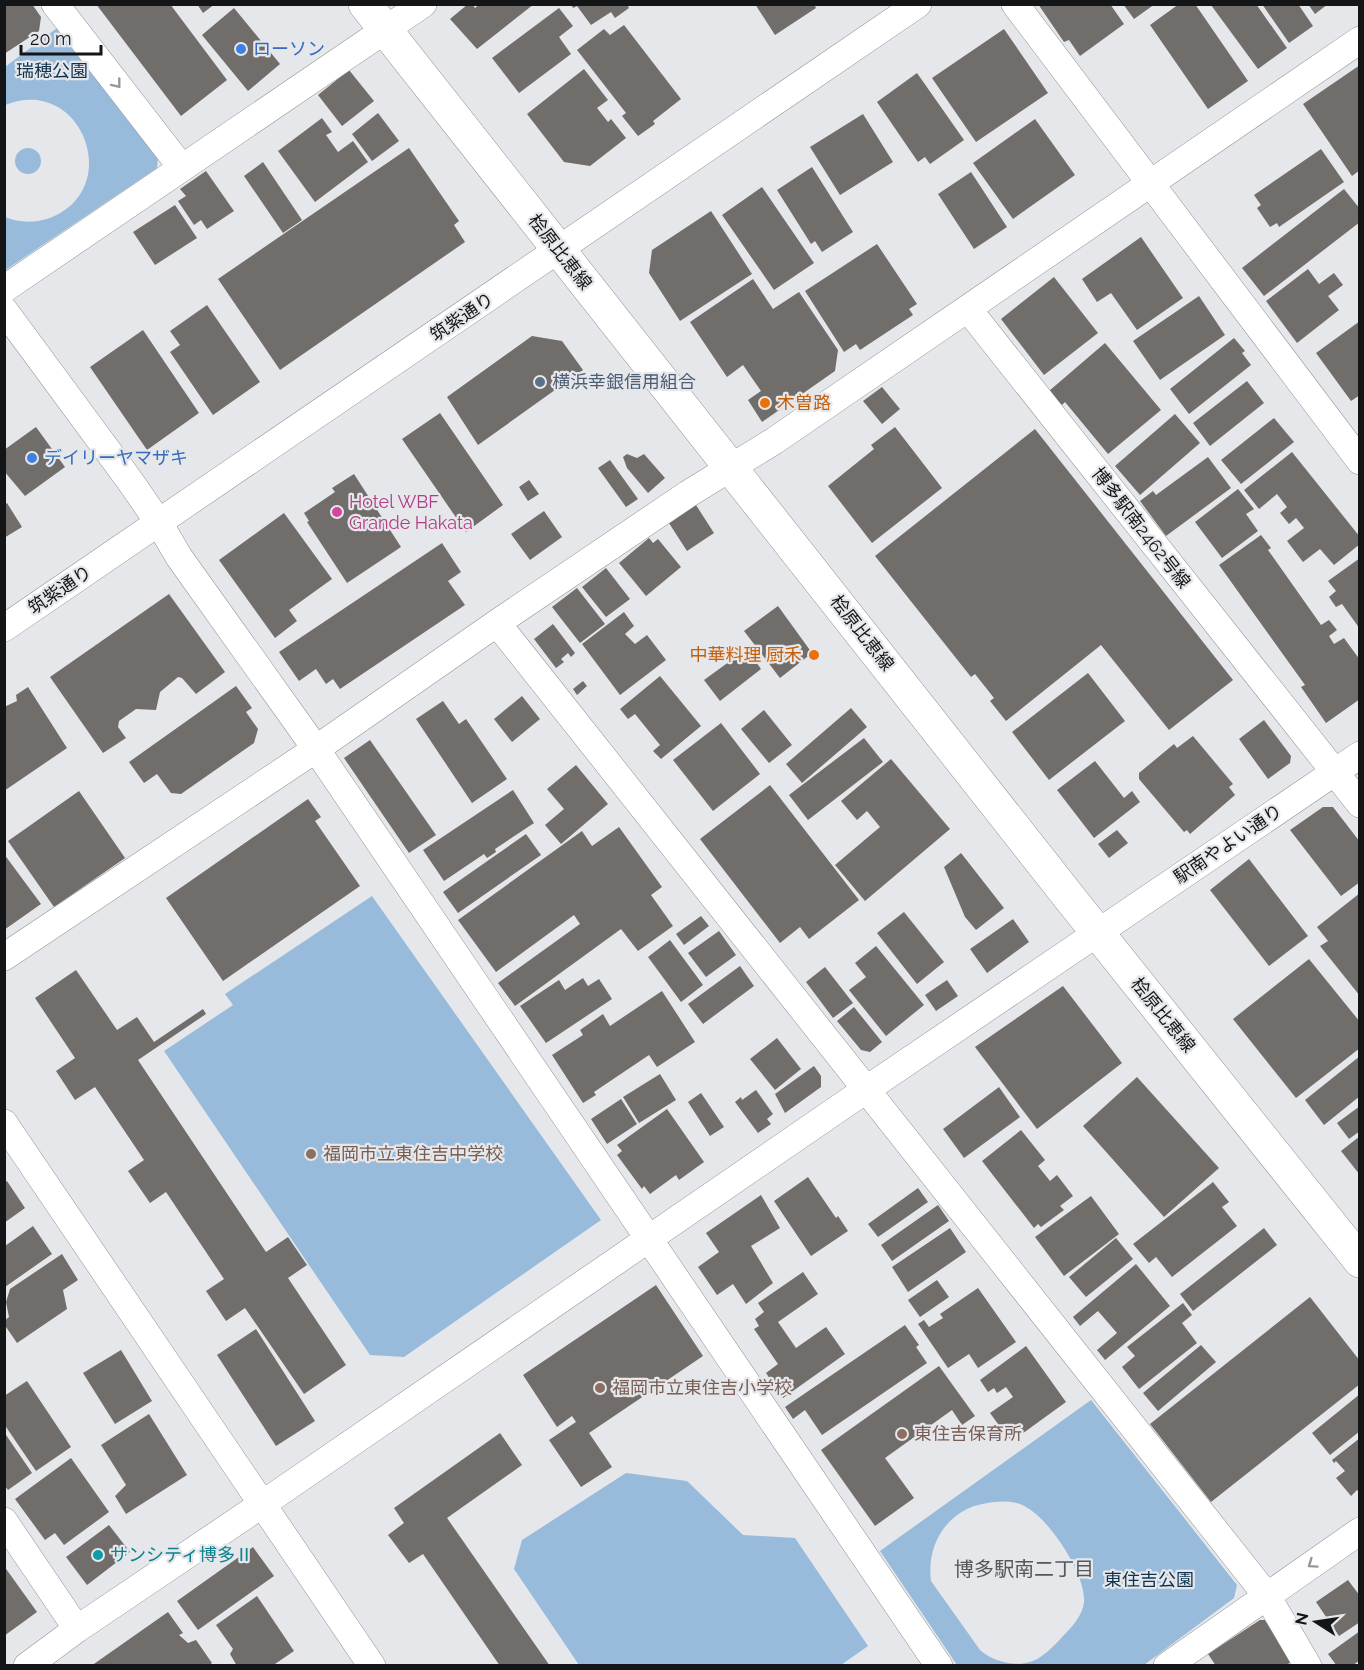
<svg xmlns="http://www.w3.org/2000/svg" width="1364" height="1670" font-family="Raleway,'Noto Sans JP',sans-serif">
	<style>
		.green { fill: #98bbdc; fill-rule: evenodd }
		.building { fill: #706d6b }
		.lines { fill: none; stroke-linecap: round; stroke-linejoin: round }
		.minor-casing { stroke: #919496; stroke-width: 28 }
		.major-casing { stroke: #919496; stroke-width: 34 }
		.minor { stroke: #fff; stroke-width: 27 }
		.major { stroke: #fff; stroke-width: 33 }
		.oneway { stroke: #959696 }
		.shop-dot { fill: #3f7fe0; stroke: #e5e7ea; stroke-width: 2 }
		.service-dot { fill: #5c6f8a; stroke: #e5e7ea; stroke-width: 2 }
		.food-dot { fill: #e8710a; stroke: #e5e7ea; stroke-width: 2 }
		.hotel-dot { fill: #d1479c; stroke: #e5e7ea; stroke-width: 2 }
		.education-dot { fill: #8d6e63; stroke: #e5e7ea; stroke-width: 2 }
		.culture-dot { fill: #0f9aa8; stroke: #e5e7ea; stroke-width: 2 }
		.labels { text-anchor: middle; stroke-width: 4.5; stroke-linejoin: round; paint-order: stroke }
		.shop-label { font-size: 18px; fill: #366cbe; stroke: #e5e7ea; text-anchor: start }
		.park-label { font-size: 18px; fill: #0e3351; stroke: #e5e7ea }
		.street-label { font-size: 18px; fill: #141516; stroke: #e5e7ea }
		.service-label { font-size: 18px; fill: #4e5e75; stroke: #e5e7ea; text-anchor: start }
		.food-label { font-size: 18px; fill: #c56008; stroke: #e5e7ea; text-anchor: start }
		.hotel-label { font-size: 18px; fill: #b23c85; stroke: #e5e7ea; text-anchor: start }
		.education-label { font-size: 18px; fill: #785e54; stroke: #e5e7ea; text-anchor: start }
		.culture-label { font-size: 18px; fill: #0d838f; stroke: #e5e7ea; text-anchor: start }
		.neighbourhood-label { font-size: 20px; fill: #55575a; stroke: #e5e7ea }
	</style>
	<rect width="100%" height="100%" fill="#e5e7ea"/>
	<path class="green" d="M57,28l101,130 -1,10 -153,103 1,-54c14,6 30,6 45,1 75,-29 32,-144 -45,-113v-38z
		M15 161a13 13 0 1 1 26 0a13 13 0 1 1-26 0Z
		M372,896l229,324 -197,137 -34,-2 -206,-304 69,-46 -8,-11z
		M1091,1400l146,185 -3,13 -90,67h-187l-77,-114zM994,1502c12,-1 22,-1 32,5 23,12 60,67 58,95 -1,13 -12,25 -21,34 -6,7 -13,14 -20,19 -18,15 -47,9 -63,-5l-49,-69c-4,-29 9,-59 36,-72 8,-4 18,-6 27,-7z
		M626,1473l61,8 56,54 52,3 73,108 -27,19h-262l-65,-96 8,-29z"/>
	<path class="building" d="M4,4h28l9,13 -2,14 -35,23z
		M96,4h74l57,76 -46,36z
		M197,4h18l-12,9z
		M468,4h4l3,4 5,-4h54l-57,45 -27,-30z
		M571,4h56l2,4 -14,10 -4,-6 -20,13 -14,-19 -4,2z
		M755,4h59l2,4 -41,27z
		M1038,4h72l14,20 -44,32 -11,-16 -5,2z
		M1123,4h32l-21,15z
		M1179,4h16l53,77 -40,28 -58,-84z
		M1213,4h43l31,44 -29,21 -47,-64z
		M1262,4h36l15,22 -24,17z
		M1308,4h20l-13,10z
		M234,8l46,56 -32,27 -46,-56z
		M559,8l14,18 -14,11 12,17 -52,39 -27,-35z
		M624,25l57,74 -28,22 2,3 -17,12 -16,-20 4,-3 -49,-63 27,-21 6,6z
		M1004,29l44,64 -72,49 -44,-64z
		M1360,65v105l-8,6 -49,-72z
		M584,69l24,31 -11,8 11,14 3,-3 15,19 -36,28 -26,-4 -37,-48z
		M349,70l25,31 -32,25 -24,-31z
		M917,73l47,67 -34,24 -5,-7 -7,5 -41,-60z
		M378,113l21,28 -27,20 -20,-27z
		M863,114l30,48 -53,33 -30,-48z
		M322,118l10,14 -6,3 12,17 15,-11 15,21 -53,40 -37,-51z
		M1035,119l40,56 -62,44 -40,-56z
		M409,148l50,73 -5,4 11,17 -185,128 -62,-91z
		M1321,149l23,33 -65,45 -2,-4 -7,4 -13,-19 4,-3 -7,-10z
		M263,162l39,58 -19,13 -39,-57z
		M812,167l41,65 -31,20 -7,-11 -4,3 -34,-54z
		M206,171l28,40 -27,18 -6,-9 -7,5 -16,-24 8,-5 -6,-7z
		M971,172l36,55 -33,22 -36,-55z
		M762,187l52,76 -40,27 -52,-75z
		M1344,189l16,20v13l-96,74 -22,-28z
		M175,205l22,33 -42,27 -22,-33z
		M711,211l41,63 -72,47 -31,-48 3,-23z
		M1141,237l42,61 -46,32 -26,-37 -14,9 -15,-23z
		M877,244l40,60 -8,5 4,6 -53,35 -4,-6 -12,8 -39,-61z
		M1308,269l11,15 15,-11 9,12 -15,11 11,14 -42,33 -31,-42z
		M1054,277l44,56 -54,42 -43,-56z
		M753,279l20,30 26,-17 39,58 -3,21 -73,51 -14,-22 13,-9 -18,-26 -16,12 -37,-55z
		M1199,296l26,39 -65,45 -27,-39z
		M207,305l53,77 -47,33 -43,-63 10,-7 -10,-14z
		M1360,321v74l-9,6 -35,-48z
		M143,330l56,83 -52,37 -57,-83z
		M532,336l30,5 21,29 -105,75 -31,-48z
		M1234,338l11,13 -3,2 9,12 -62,49 -19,-25z
		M1105,343l56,67 -53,44 -43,-52 -3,3 -13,-14z
		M1247,381l17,22 -54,43 -17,-23z
		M882,387l18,22 -18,15 -19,-23z
		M440,413l63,92 -37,27 -64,-93z
		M1175,414l25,29 -60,52 -25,-29z
		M1274,418l20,24 -53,42 -20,-24z
		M36,427l29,40 -40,29 -21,-25v-21z
		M895,427l47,61 -70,55 -44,-57 46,-37 -3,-4z
		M1035,429l198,251 -64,50 -68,-85 -95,76 -16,-20 4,-3 -19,-24 -4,3 -96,-121z
		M1292,452l68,85v7l-26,21 -14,-16 -17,13 -16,-21 17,-13 -8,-10 -7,6 -9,-11 7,-6 -10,-13 -18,15 -15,-19z
		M627,454l10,4 7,-4 21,24 -17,15 -21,-25 -4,-11z
		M1208,457l23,31 -65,48 -26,-35 13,-10 3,4z
		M610,460l28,39 -12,8 -28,-39z
		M354,474l47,73 -54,36 -40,-61 2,-1 -5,-8 31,-21 -3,-4z
		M529,480l10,14 -11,7 -9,-14z
		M1238,489l16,20 -8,5 12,17 -36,27 -27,-36z
		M694,502l20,31 -27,18 -20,-31z
		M7,503l15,24 -18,11v-33z
		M544,511l18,26 -32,23 -19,-26z
		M284,513l48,66 -43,31 8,11 -22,17 -56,-78z
		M1261,535l10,13 -3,2 53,75 8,-5 8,10 -8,6 5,8 10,-6 16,22v39l-34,24 -25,-36 4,-2 -86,-120z
		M649,538l4,5 5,-4 23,28 -35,29 -27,-33z
		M442,543l19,29 -13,9 17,24 -125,84 -7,-10 -7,5 -10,-15 -17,12 -20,-29z
		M1360,558v71l-18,-25 -6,3 -7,-10 7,-6 -8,-10z
		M606,568l24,31 -24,18 -24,-30z
		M577,588l28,36 -25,19 -28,-36z
		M169,594l56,78 -29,22 -14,-16 -4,-1 -18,15 -4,18 -20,-1 -17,12 -1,6 8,11 -23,15 -53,-76z
		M778,606l34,47 -32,25 -36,-47z
		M624,612l10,14 -9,8 10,10 12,-9 19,25 -46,35 -38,-51z
		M553,624l22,29 -4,4 -3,-4 -7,6 3,3 -8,6 -22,-29z
		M749,652l12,17 -41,32 -16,-21 33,-24 2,3z
		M1088,673l37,48 -76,59 -37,-48z
		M660,676l41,50 -40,33 -8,-8 7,-6 -25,-31 -7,5 -8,-10z
		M583,681l4,5 -10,9 -4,-6z
		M236,686l16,22 -6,4 12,17 -4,14 -73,51 -10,-1 -14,-19 -13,9 -15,-21z
		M28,687l39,61 -63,43v-84l13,-6 -1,-6z
		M522,696l18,23 -28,23 -18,-23z
		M443,701l16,23 7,-5 41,60 -35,24 -56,-84z
		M851,708l16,19 -65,56 -16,-19z
		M764,710l28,35 -23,18 -28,-34z
		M1264,720l27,36 -1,7 -22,16 -29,-40z
		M721,723l39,51 -47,37 -40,-51z
		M1193,736l40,48 -4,3 6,8 -45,39 -3,-4 -3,2 -45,-53v-6l35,-29 3,4z
		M864,738l19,24 -75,58 -19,-25z
		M370,740l66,95 -27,18 -65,-95z
		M891,759l59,70 -85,72 -30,-36 45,-38 -13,-16 -10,9 -16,-19z
		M1095,761l29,37 8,-7 8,11 -46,36 -37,-48z
		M576,765l32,39 -47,40 -16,-19 19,-16 -17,-20z
		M770,785l89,115 -50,39 -9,-12 -20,16 -80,-104z
		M513,790l21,33 -39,26 1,3 -9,6 -3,-4 -40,27 -21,-31z
		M79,791l46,67 -71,49 -46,-66z
		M308,799l13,18 -6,4 45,65 -137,95 -57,-83z
		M1323,807h10l27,35v40l-19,14 -51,-66z
		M619,827l43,60 -11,8 22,31 -35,25 -17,-22 -106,77 -17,-23 82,-59 -6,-9 -78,57 -38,-52 124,-89 10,15z
		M1117,830l11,13 -19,15 -11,-14z
		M526,834l15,21 -83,58 -15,-21z
		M961,853l43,55 -28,22 -11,-13 -21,-50z
		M4,854l37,50 -37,26z
		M1249,859l59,77 -39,30 -59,-76z
		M1360,893v103l-40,-50 8,-5 -11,-14z
		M904,912l40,50 -27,22 -40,-51z
		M701,916l8,10 -25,19 -8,-11z
		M1013,919l16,23 -42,31 -17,-24z
		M719,931l17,24 -30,22 -18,-24z
		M670,940l33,45 -22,17 -33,-45z
		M876,946l48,59 -38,31 -37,-46 17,-13 -11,-14z
		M1309,959l51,63v26l-64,50 -63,-79z
		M740,966l14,20 -51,38 -15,-20z
		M825,967l28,36 -20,15 -27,-36z
		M76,970l41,60 20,-13 17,25 49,-33 3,5 -68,46 128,192 22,-15 19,28 -19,13 58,87 -42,29 -59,-86 -19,13 -20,-30 18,-12 -58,-87 -16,11 -22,-32 16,-11 -49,-73 -20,13 -19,-29 19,-13 -40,-60z
		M583,978l5,8 11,-7 13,20 -66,44 -26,-37 39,-26 6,10z
		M947,980l11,16 -22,15 -11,-16z
		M1063,986l59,77 -85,66 -62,-82z
		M662,991l33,51 -38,25 -8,-12 -55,37 2,3 -13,8 -31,-48 31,-20 -3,-5 23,-16 7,12z
		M854,1007l28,35 -12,10 -9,-2 -24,-29z
		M777,1038l24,31 -26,21 -25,-31z
		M1360,1056v40l-36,29 -19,-25z
		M814,1066l7,10v11l-36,26 -10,-19z
		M660,1074l16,26 -37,23 -16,-26z
		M1137,1077l82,91 -55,49 -81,-91z
		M999,1087l21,30 -56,41 -21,-29z
		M756,1090l17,24 -6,5 4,5 -13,9 -23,-31 6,-5 1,3z
		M701,1093l23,34 -14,9 -22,-34z
		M621,1099l16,25 -30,20 -16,-25z
		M1360,1106v25l-11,8 -12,-16z
		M667,1109l37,53 -25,18 -3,-5 -26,19 -6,-8 -2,3 -25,-34 5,-4 -5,-6z
		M1021,1130l24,30 -7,6 12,15 7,-6 16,21 -13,10 4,4 -23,17 -3,-3 -4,4 -52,-67z
		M1360,1136v39l-19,-24z
		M808,1177l28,41 2,-2 10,15 -37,25 -37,-55z
		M7,1181l18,27 -21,15v-40z
		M1213,1182l16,20 -7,5 15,19 -65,51 -16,-20 -7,6 -16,-19z
		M918,1188l10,14 -50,35 -10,-13z
		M761,1195l19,33 -29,18 22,37 -27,21 -13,-20 -16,11 -19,-28 21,-15 -13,-19z
		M1091,1196l28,38 -55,42 -29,-39z
		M938,1205l11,16 -57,40 -11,-16z
		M33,1226l19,28 -47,33v-41z
		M950,1228l16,24 -58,40 -16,-25z
		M1264,1228l13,17 -84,66 -13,-17z
		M1116,1238l17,21 -47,38 -17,-20z
		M62,1254l16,26 -15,10 4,19 -50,34 -13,-19v-3l5,-4 -3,-15 4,-13z
		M1136,1264l34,42 -65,54 -8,-10 20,-17 -19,-22 -18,15 -7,-9z
		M803,1272l15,22 -40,28 18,26 30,-21 19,27 -62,44 -17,-25 12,-9 -24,-35 5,-3 -4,-7 9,-7 -6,-9z
		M937,1280l12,17 -29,20 -12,-17z
		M656,1285l47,71 -114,77 23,34 -31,20 -32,-47 27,-18 -4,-6 -15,11 -34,-52z
		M978,1288l38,54 -38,26 -9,-14 -21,14 -30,-44 6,-4 5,7 14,-9 -3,-4z
		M1310,1297l50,64v23l-149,118 -61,-78z
		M1183,1303l9,12 -10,8 15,20 -58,46 -17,-22 13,-11 -8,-9z
		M905,1325l14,20 -3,2 11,16 -105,72 -17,-25 -12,9 -8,-12z
		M256,1329l59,92 -39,25 -59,-91z
		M1201,1345l15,17 -58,49 -15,-18z
		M1026,1346l40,56 -55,40 -21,-29 23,-16 -7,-10 -9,6 -3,-5 -6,4 -8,-12z
		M121,1350l31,51 -37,23 -32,-51z
		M939,1366l36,50 -13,9 -10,-15 -67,48 29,40 -39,28 -54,-76z
		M27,1381l44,66 -35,24 -32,-47v-28z
		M1360,1394v37l-30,24 -18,-22z
		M149,1414l38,61 -61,39 -11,-18 11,-11 -25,-40z
		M4,1432l28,41 -24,17 -4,-5z
		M500,1433l22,32 -75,53 103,148h-50l-77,-112 -14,9 -21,-28 16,-12 -10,-15z
		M1360,1438v55l-3,-3 -6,6 -15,-18 9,-7 -9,-10 -2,2 -2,-3z
		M71,1458l38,54 -45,33 -9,-12 -10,7 -30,-41z
		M109,1525l21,27 -43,33 -21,-28z
		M253,1547l21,29 -76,54 -21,-29z
		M4,1566l33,46 -33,24z
		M1348,1580l12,16v26l-21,14 -23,-34z
		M257,1596l37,55 -22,15h-35l-7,-12 3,-5 -17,-24z
		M168,1612l15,21 -4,2 9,8 8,-3 16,23 -4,3h-117z
		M1260,1620h5l26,42 -6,4h-69l-8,-12z
		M1360,1631v29l-8,6h-15l-9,-12z"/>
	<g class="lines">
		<defs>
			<path id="minor" d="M55,4l127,164
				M1015,4l345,457
				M4,289l419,-285
				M968,309l392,495
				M4,310l126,171 29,42 20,34 137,192 623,917
				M497,623l770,973 41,70
				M4,628l914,-624
				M4,957l312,-208 181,-126 191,-129 86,-53 586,-401
				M4,1123l368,543
				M4,1521l73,108
				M27,1666l50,-37 187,-126 581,-399 515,-349
				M1167,1666l193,-135"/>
			<path id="major" d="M365,4l704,893 291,364"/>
		</defs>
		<use href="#minor" class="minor-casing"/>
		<use href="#major" class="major-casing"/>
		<use href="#minor" class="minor"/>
		<use href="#major" class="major"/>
	</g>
	<defs><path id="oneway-chevron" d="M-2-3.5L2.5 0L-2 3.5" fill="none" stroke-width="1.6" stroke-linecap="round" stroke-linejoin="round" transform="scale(1.5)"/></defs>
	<g class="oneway">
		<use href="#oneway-chevron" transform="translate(117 84) rotate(52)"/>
		<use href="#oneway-chevron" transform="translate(1312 1564) rotate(145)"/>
	</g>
	<g class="shop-dot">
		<circle cx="241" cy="49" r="6"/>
		<circle cx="32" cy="458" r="6"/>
	</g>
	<circle class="service-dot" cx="540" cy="382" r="6"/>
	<g class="food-dot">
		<circle cx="765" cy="403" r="6"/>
		<circle cx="814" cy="655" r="6"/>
	</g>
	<circle class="hotel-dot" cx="337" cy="512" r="6"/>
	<g class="education-dot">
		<circle cx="311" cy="1154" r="6"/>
		<circle cx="600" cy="1388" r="6"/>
		<circle cx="902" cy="1434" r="6"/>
	</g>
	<circle class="culture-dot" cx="98" cy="1555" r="6"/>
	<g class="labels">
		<g class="shop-label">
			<text x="253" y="55">ローソン</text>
			<text x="44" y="464">デイリーヤマザキ</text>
		</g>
		<g class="park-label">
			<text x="52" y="77">瑞穂公園</text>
			<text x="1149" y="1586">東住吉公園</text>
		</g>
		<g class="street-label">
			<text transform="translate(560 252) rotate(52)" y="6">桧原比恵線</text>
			<text transform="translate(462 317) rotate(-34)" y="6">筑紫通り</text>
			<text transform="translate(1141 528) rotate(52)" y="6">博多駅南2462号線</text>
			<text transform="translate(60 590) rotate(-34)" y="6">筑紫通り</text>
			<text transform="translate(862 633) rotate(52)" y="6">桧原比恵線</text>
			<text transform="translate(1228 844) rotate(-34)" y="6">駅南やよい通り</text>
			<text transform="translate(1163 1015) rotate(51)" y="6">桧原比恵線</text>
		</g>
		<g class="service-label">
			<text x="552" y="388">横浜幸銀信用組合</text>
		</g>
		<g class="food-label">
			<text x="777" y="409">木曽路</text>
			<text x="802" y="661" text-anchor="end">中華料理 厨禾</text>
		</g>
		<g class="hotel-label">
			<text x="349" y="508">Hotel WBF<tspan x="349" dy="21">Grande Hakata</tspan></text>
		</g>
		<g class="education-label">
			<text x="323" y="1160">福岡市立東住吉中学校</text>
			<text x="612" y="1394">福岡市立東住吉小学校</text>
			<text x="914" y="1440">東住吉保育所</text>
		</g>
		<g class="culture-label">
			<text x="110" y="1561">サンシティ博多Ⅱ</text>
		</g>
		<g class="neighbourhood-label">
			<text x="1024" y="1576">博多駅南二丁目</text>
		</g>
	</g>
	<rect width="1364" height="1670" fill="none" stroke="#141516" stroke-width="12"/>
	<g transform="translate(1316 1622) rotate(282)" stroke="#e5e7ea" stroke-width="4.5" paint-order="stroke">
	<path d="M0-4.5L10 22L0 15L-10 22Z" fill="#141516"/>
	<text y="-9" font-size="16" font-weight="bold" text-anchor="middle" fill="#141516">N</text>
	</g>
	<path d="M21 45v9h80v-9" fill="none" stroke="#141516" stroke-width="3"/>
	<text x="30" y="45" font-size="18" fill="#141516" stroke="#e5e7ea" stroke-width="4.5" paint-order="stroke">20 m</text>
</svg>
